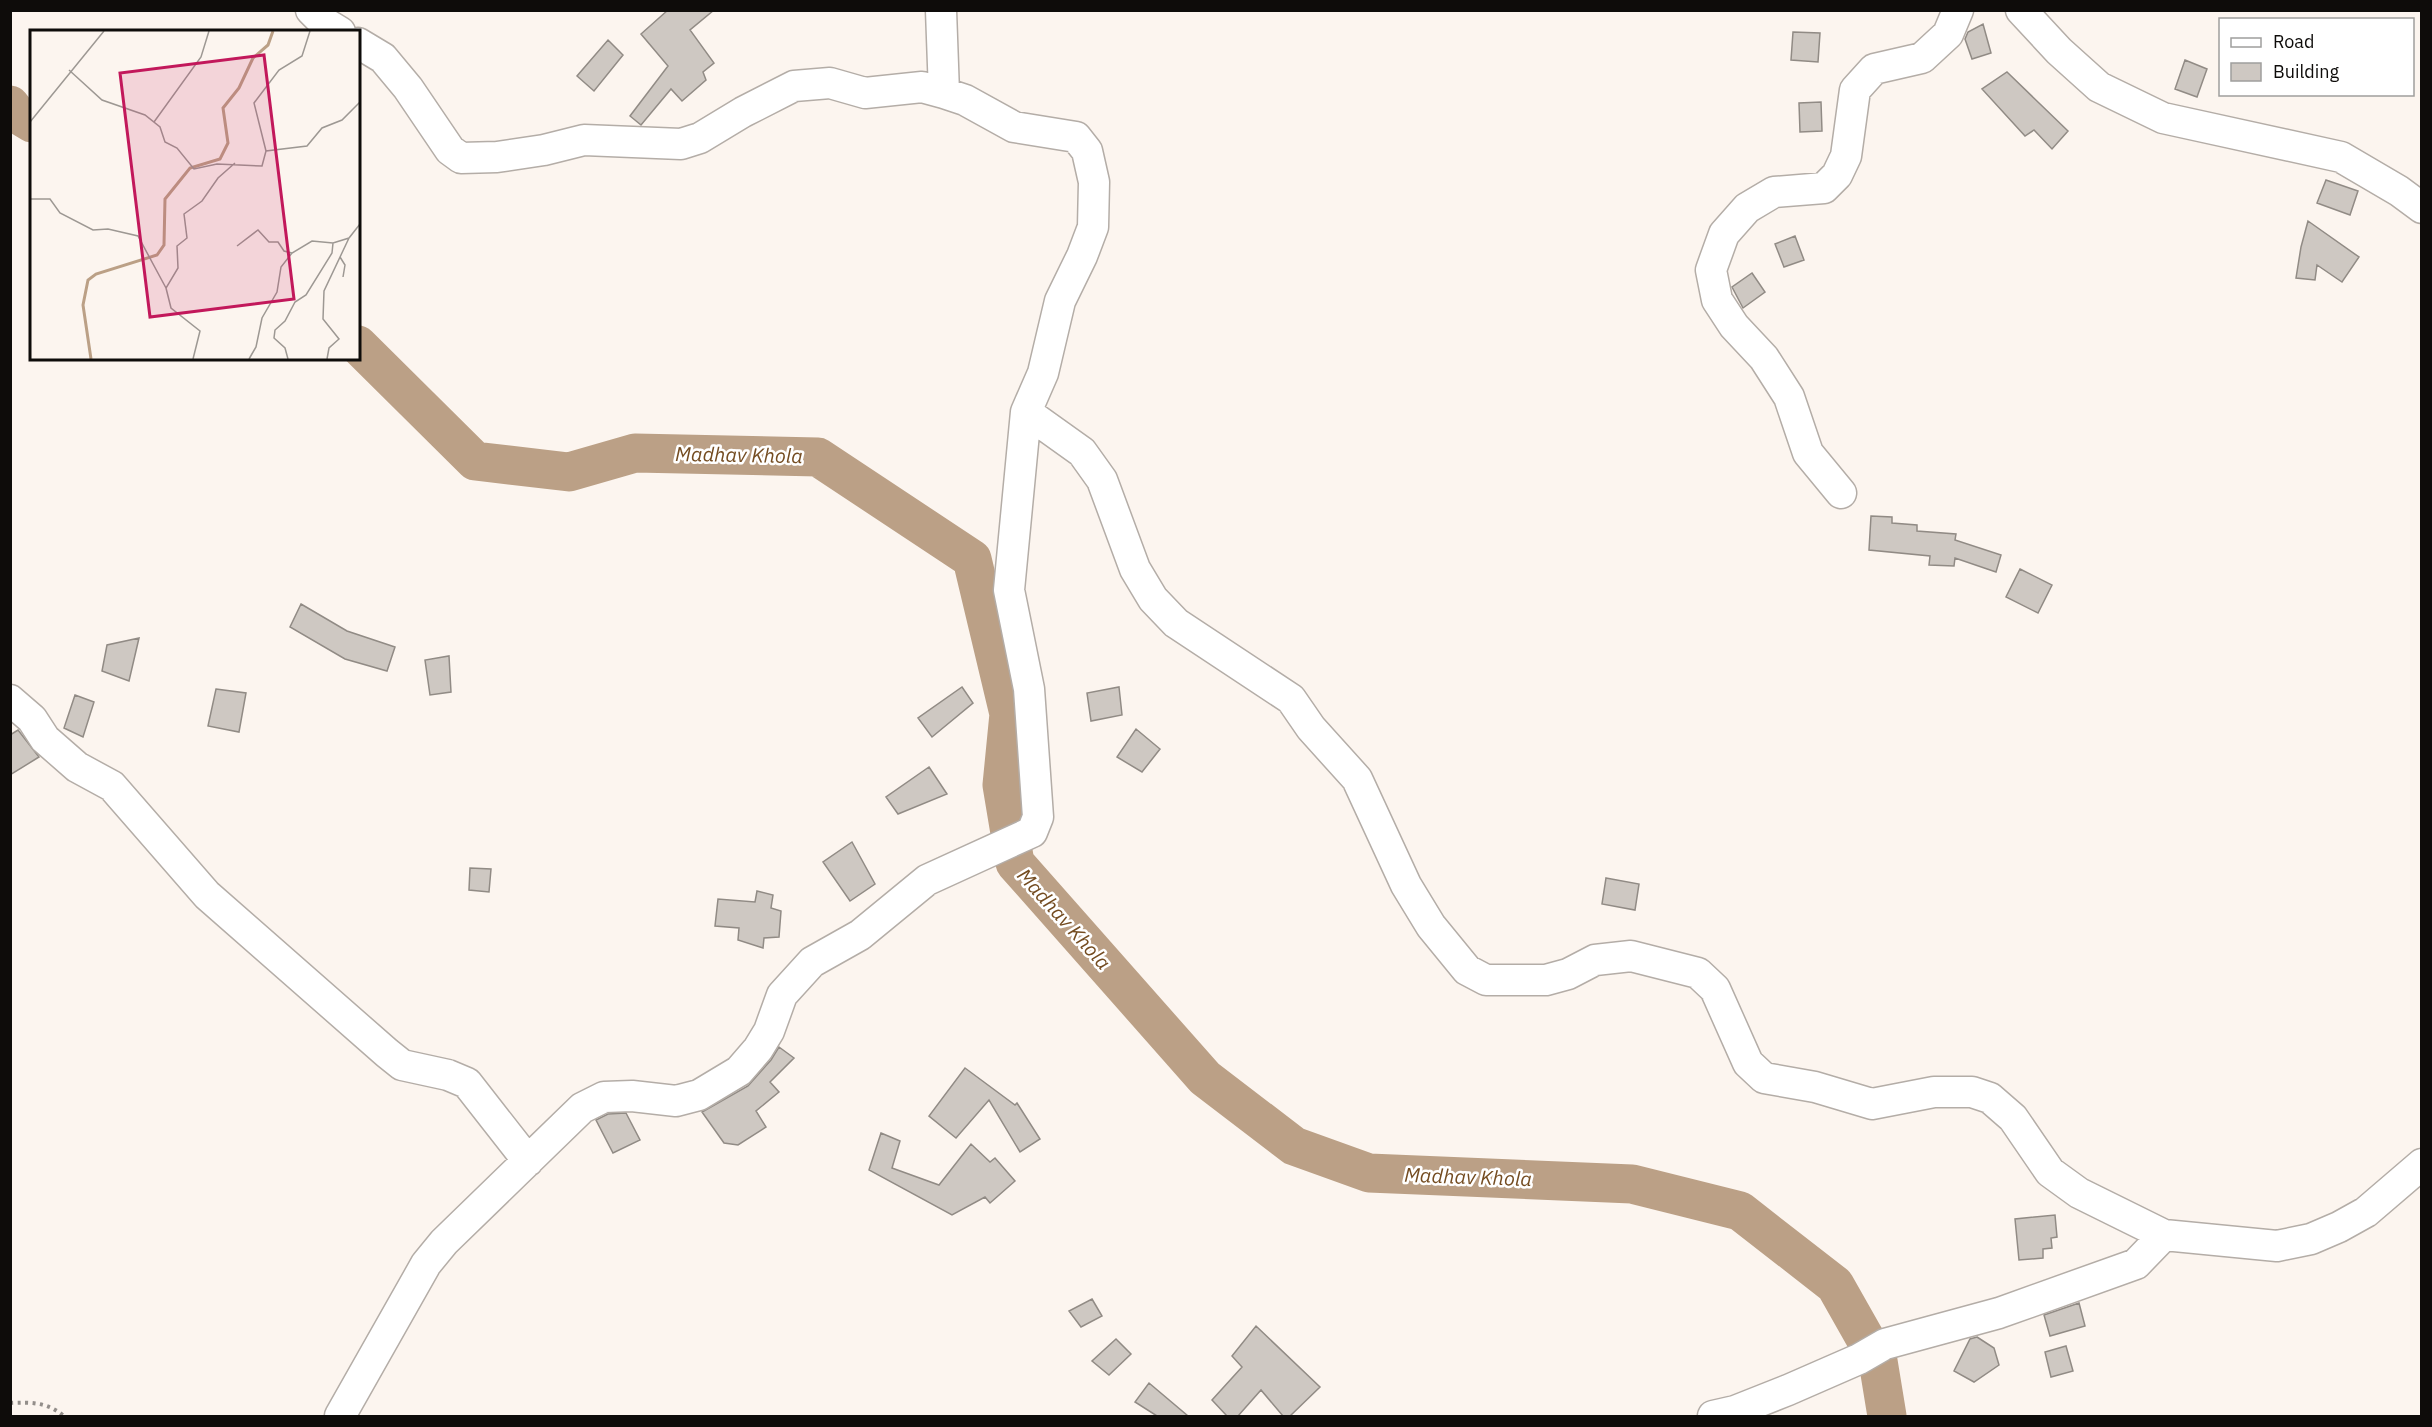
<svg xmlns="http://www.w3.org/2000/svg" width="2432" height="1427" font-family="'IBM Plex Sans',sans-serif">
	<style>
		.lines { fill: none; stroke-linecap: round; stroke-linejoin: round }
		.river { stroke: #bba086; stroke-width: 39 }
		.building { fill: #cec8c2; stroke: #918b85; stroke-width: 1.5 }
		.minor-casing { stroke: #b4ada7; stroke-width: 33 }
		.path { stroke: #938e8a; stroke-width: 4; stroke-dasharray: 3 4.5; stroke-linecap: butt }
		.minor { stroke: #fff; stroke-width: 30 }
		.labels { text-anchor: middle; stroke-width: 5; stroke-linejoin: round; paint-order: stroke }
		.water-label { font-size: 20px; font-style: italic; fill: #744c21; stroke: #fff }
		.inset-river { fill: none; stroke: #bba086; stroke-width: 3 }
		.inset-road { fill: none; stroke: #9d9893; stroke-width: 1.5 }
		.view { fill: #c2185b; fill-opacity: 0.15; stroke: #c2185b; stroke-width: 3 }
		.inset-edge { fill: none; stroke: #0e0c0a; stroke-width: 3 }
	</style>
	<rect width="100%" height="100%" fill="#fcf5ef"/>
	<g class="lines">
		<path class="river" d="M10,105l7,9 15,9
			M358,345l117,116 94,11 66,-19 183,4 154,102 37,155 -7,71 13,78 190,215 89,68 75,27 263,11 108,27 95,74 43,76 9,55"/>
	</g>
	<path class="building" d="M668,10h46l-24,20 24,33 -11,9 3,8 -24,21 -11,-12 -30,36 -11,-9 38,-50 -27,-32z
		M1983,24l8,29 -19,6 -7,-20 3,-7z
		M1793,32l27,1 -2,29 -27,-2z
		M608,40l15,15 -29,36 -17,-15z
		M2185,60l22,9 -10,28 -22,-8z
		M2007,72l61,59 -16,18 -18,-19 -9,6 -43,-47z
		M1821,102l1,29 -22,1 -1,-29z
		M2326,180l32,11 -8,24 -33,-12z
		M2308,221l51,36 -17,25 -25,-17 -2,15 -19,-2 5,-31z
		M1795,236l9,24 -20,7 -9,-23z
		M1752,273l13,19 -22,16 -11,-21z
		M1871,516l21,1v6l25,2v6l39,3 -1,6 46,15 -5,17 -41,-14 -1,8 -25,-1 1,-9 -61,-6z
		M2020,569l32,16 -14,28 -32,-16z
		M301,604l46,27 48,16 -8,24 -42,-12 -55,-32z
		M139,638l-10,43 -27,-10 5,-26z
		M449,656l2,36 -21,3 -5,-35z
		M962,687l11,16 -41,34 -14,-19z
		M1119,687l3,28 -31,6 -4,-28z
		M216,689l30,4 -7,39 -31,-6z
		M75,695l19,7 -11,35 -19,-9z
		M1136,729l24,20 -18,23 -25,-15z
		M18,730l21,27 -29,18v-40z
		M929,767l18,27 -49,20 -12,-17z
		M852,842l23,42 -25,17 -27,-39z
		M470,868l21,1 -2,23 -20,-2z
		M1606,878l33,6 -4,26 -33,-6z
		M757,891l16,4 -2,13 10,3 -2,26 -15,1 -1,10 -25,-8 1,-12 -24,-2 3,-27 37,3z
		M779,1047l15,11 -24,24 9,10 -23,19 10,16 -28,18 -14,-2 -22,-31 46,-26 23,-26z
		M965,1068l50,37 2,-2 23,36 -20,13 -31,-52 -33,38 -27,-22z
		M626,1113l14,27 -27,13 -17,-33 12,-6z
		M881,1133l19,8 -8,27 47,17 32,-41 19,18 5,-4 20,23 -25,22 -5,-6 -33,18 -83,-45z
		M2055,1215l2,22 -6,1 1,10 -9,1v9l-24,2 -4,-41z
		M1092,1299l10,17 -21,11 -12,-16z
		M2079,1303l6,23 -35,10 -6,-21z
		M1256,1326l64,61 -30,29h-7l-22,-26 -23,26h-11l-15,-16 30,-33 -10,-11z
		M1977,1337l17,11 5,17 -25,17 -20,-11 16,-32z
		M1116,1339l15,15 -22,21 -17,-14z
		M2066,1346l7,25 -22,6 -6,-25z
		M1149,1383l39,33h-31l-22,-14z"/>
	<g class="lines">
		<defs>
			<path id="minor" d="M311,10l11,11 18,11
				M2021,10l38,41 40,36 64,31 178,39 58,34 23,17
				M358,43l25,15 25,30 42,62 11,8 36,-1 47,-7 40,-10 97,4 19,-6 43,-26 51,-26 36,-3 35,10 57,-6 22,6
				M1026,412l56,40 20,28 33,89 18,30 23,24 115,76 20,29 46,51 49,106 25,41 36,44 19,10h60l22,-6 27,-14 36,-4 67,17 17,16 33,74 16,15 51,9 57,17 62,-12h38l18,6 23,20 37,54 29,21 85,42 113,11 34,-7 28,-12 27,-15 56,-48
				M1841,493l-33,-40 -19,-56 -25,-39 -30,-32 -17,-26 -6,-30 13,-36 23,-26 27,-16 50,-4 13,-13 9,-19 9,-66 19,-21 48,-11 26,-24 10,-24
				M10,700l22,19 13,20 32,28 35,19 95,109 180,158 15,12 46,10 19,8 61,78
				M340,1416l86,-152 18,-22 138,-134 22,-11 28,-1 44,5 23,-6 40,-24 19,-22 11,-18 13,-36 30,-33 48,-27 67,-55 105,-48 6,-15 -9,-128 -20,-99 17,-178 17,-39 17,-72 22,-45 11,-29 1,-45 -7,-31 -11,-14 -62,-10 -49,-27 -21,-7 -3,-83
				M1713,1416l22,-5 53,-21 71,-31 26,-15 114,-31 137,-49 28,-29"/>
		</defs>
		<use href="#minor" class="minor-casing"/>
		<path class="path" d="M10,1403c21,-1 37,-1 54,13"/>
		<use href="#minor" class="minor"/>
	</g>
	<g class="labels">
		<g class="water-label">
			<text transform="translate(739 455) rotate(1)" y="7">Madhav Khola</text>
			<text transform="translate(1064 919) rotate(48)" y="7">Madhav Khola</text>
			<text transform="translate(1468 1177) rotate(2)" y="7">Madhav Khola</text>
		</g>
	</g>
	<g transform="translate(30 30)">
		<rect width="330" height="330" fill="#fcf5ef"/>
		<path class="inset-river" d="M61,329l-8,-54 5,-25 8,-6 61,-19 7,-10 1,-46 25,-31 30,-9 8,-16 -5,-35 16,-20 14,-30 15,-13 5,-14"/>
		<path class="inset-road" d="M39,40l33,30 43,15 15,12 5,15 12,6 17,21 23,-5 45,2 4,-15 41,-5 15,-18 20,-8 18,-18M0,92l74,-91M124,92l47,-65 8,-26M236,121l-12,-48 25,-33 23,-14 8,-25M0,169h20l10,14 33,17 15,-1 30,7 28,52M207,216l21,-16 11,12h9l6,9 8,2M310,227l5,8 -2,12M163,329l7,-28 -29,-23 -5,-20 12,-20 -1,-22 10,-8 -3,-24 18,-13 16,-23 17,-15M219,329l7,-12 6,-29 15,-26 4,-25 11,-14 20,-12 21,2 16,-5 11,-14M258,329l-3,-11 -11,-10 1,-8 10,-9 10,-19 11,-7 26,-42 1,-10M297,329l2,-11 10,-9 -16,-20 1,-28 25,-53"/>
		<path class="view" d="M234,25l30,244 -144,18 -30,-244z"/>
		<rect width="330" height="330" class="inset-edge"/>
	</g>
	<rect width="2432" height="1427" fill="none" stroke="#0e0c0a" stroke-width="24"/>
	<rect x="2219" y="18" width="195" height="78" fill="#ffffff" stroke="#9f9e9d" stroke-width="1.5"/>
	<rect x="2231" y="38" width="30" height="9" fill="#ffffff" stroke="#9f9e9d" stroke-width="1.5"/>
	<text x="2273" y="48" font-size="18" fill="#0e0c0a">Road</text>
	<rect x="2231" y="63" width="30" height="18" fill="#cec8c2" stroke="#9f9e9d" stroke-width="1.5"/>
	<text x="2273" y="78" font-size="18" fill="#0e0c0a">Building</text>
</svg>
